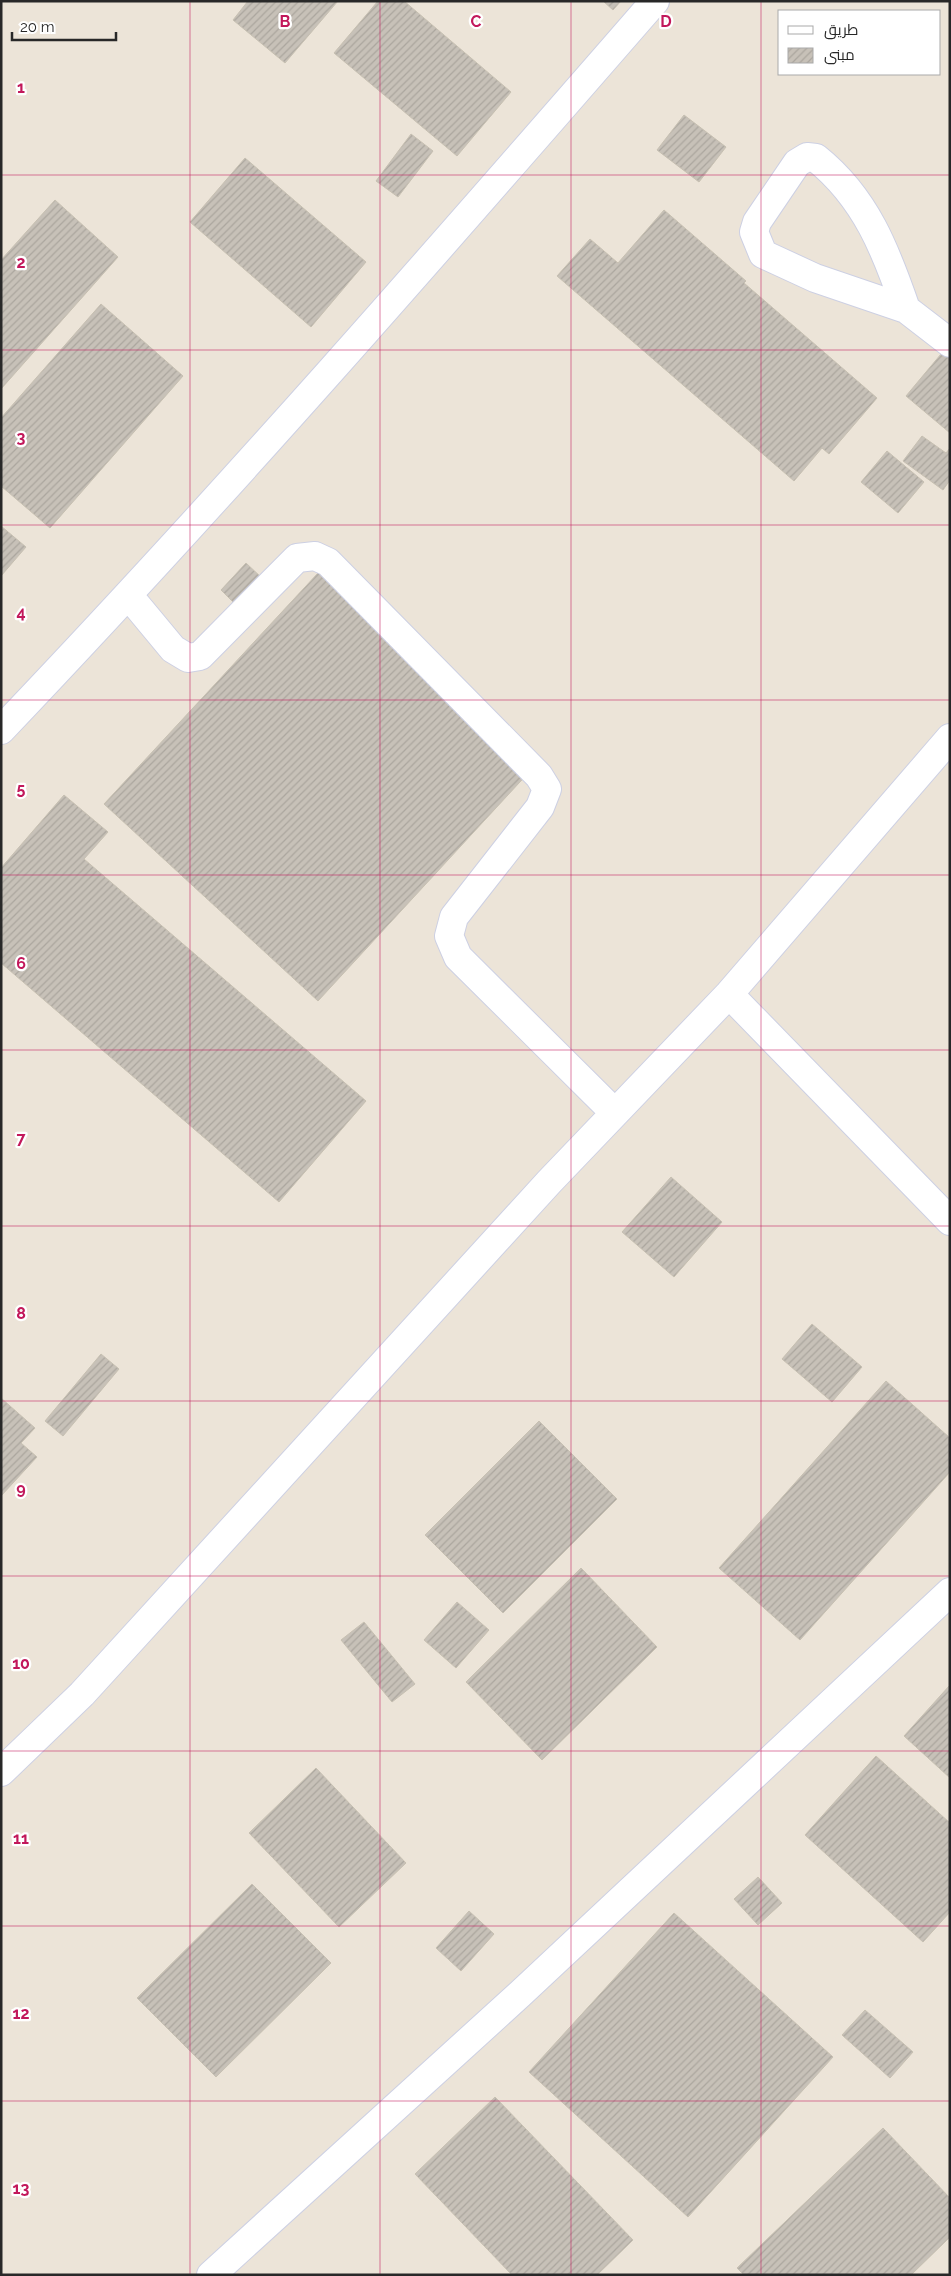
<svg xmlns="http://www.w3.org/2000/svg" width="951" height="2276" font-family="Raleway,Cairo,sans-serif">
	<style>
		.building { fill: url(#building-hatch); stroke: #c7c0b2 }
		.lines { fill: none; stroke-linecap: round; stroke-linejoin: round }
		.minor-casing { stroke: #cdd0e3; stroke-width: 30 }
		.minor { stroke: #fff; stroke-width: 28 }
		.grid { fill: none; stroke: #c2185b; stroke-width: 1; stroke-opacity: 0.55 }
		.grid-label { font-size: 16px; text-anchor: middle; font-weight: bold; fill: #c2185b; stroke: #fff; stroke-width: 4.5; stroke-linejoin: round; paint-order: stroke }
	</style>
	<defs>
		<pattern id="building-hatch" width="6" height="6" patternUnits="userSpaceOnUse" patternTransform="scale(1.25)"><rect width="6" height="6" fill="#c7c1b8"/><path d="M-1 1l2-2M0 6l6-6M5 7l2-2" fill="none" stroke="#aba69e"/></pattern>
	</defs>
	<rect width="100%" height="100%" fill="#ece4d8"/>
	<path class="building" d="M248,1h90l-53,62 -52,-43z
		M378,1h26l107,91 -54,64 -123,-103z
		M603,1h18l-8,9z
		M684,115l42,32 -27,35 -42,-32z
		M411,134l22,17 -35,46 -22,-16z
		M245,158l121,104 -55,65 -121,-105z
		M55,200l63,57 -117,132v-129z
		M664,210l82,71 -2,2 133,115 -48,56 -7,-6 -28,33 -237,-205 33,-37 28,24z
		M101,304l82,72 -133,152 -49,-42v-68z
		M946,348l4,3v82l-44,-37z
		M922,436l24,17 4,-5v32l-7,10 -40,-29z
		M887,451l37,31 -26,31 -37,-31z
		M1,526l25,21 -25,29z
		M246,563l17,16 -26,27 -16,-16z
		M318,573l213,197 -213,231 -214,-197z
		M64,795l44,37 -24,27 282,242 -87,101 -278,-239v-95z
		M671,1177l51,45 -48,55 -52,-45z
		M812,1324l50,43 -30,35 -50,-43z
		M101,1354l18,15 -56,67 -18,-15z
		M886,1381l64,57v34l-150,168 -81,-72z
		M1,1398l34,30 -14,15 16,14 -36,39z
		M539,1421l78,78 -114,114 -78,-78z
		M581,1568l76,79 -115,113 -76,-78z
		M457,1602l32,28 -33,38 -32,-28z
		M364,1622l51,62 -23,18 -51,-62z
		M950,1685v93l-46,-42z
		M876,1756l74,67v89l-27,30 -118,-107z
		M316,1768l90,95 -67,64 -90,-94z
		M758,1877l24,26 -24,22 -24,-26z
		M252,1884l79,79 -115,114 -79,-79z
		M469,1911l25,23 -33,37 -25,-23z
		M674,1913l159,144 -145,160 -159,-145z
		M865,2010l48,42 -23,26 -48,-43z
		M495,2097l138,143 -36,35h-85l-97,-101z
		M883,2128l67,70v39l-39,38h-167l-7,-7z"/>
	<g class="lines">
		<defs>
			<path id="minor" d="M906,309c-20,-58 -40,-111 -90,-151l-9,-1 -10,6 -40,59 -3,10 9,22 52,24 91,31 44,34
				M129,596l44,53 15,9 12,-2 97,-98 18,-2 13,6 211,214 8,13 -7,18 -86,110 -5,19 9,21 157,156
				M1,730c225,-236 440,-483 654,-729
				M729,994l221,227
				M1,1772l81,-78 467,-512 180,-188 221,-256
				M211,2275l309,-281 430,-402"/>
		</defs>
		<use href="#minor" class="minor-casing"/>
		<use href="#minor" class="minor"/>
	</g>
	<path class="grid" d="M190,1v2274M380,1v2274M571,1v2274M761,1v2274M1,175h949M1,350h949M1,525h949M1,700h949M1,875h949M1,1050h949M1,1226h949M1,1401h949M1,1576h949M1,1751h949M1,1926h949M1,2101h949"/>
	<g class="grid-label">
		<text x="285" y="27">B</text>
		<text x="476" y="27">C</text>
		<text x="666" y="27">D</text>
		<text x="21" y="93">1</text>
		<text x="21" y="268">2</text>
		<text x="21" y="443">3</text>
		<text x="21" y="618">4</text>
		<text x="21" y="794">5</text>
		<text x="21" y="969">6</text>
		<text x="21" y="1144">7</text>
		<text x="21" y="1319">8</text>
		<text x="21" y="1494">9</text>
		<text x="21" y="1669">10</text>
		<text x="21" y="1844">11</text>
		<text x="21" y="2019">12</text>
		<text x="21" y="2194">13</text>
	</g>
	<rect width="951" height="2276" fill="none" stroke="#282828" stroke-width="5"/>
	<rect x="778" y="10" width="162" height="65" fill="#ffffff" stroke="#a9a9a9"/>
	<rect x="788" y="26" width="25" height="8" fill="#ffffff" stroke="#a9a9a9"/>
	<text x="824" y="35" font-size="15" fill="#282828">طريق</text>
	<rect x="788" y="48" width="25" height="15" fill="url(#building-hatch)" stroke="#a9a9a9"/>
	<text x="824" y="60" font-size="15" fill="#282828">مبنى</text>
	<path d="M12 32v8h104v-8" fill="none" stroke="#282828" stroke-width="2.5"/>
	<text x="20" y="32" font-size="15" fill="#282828" stroke="#ffffff" stroke-width="4" paint-order="stroke">20 m</text>
</svg>
